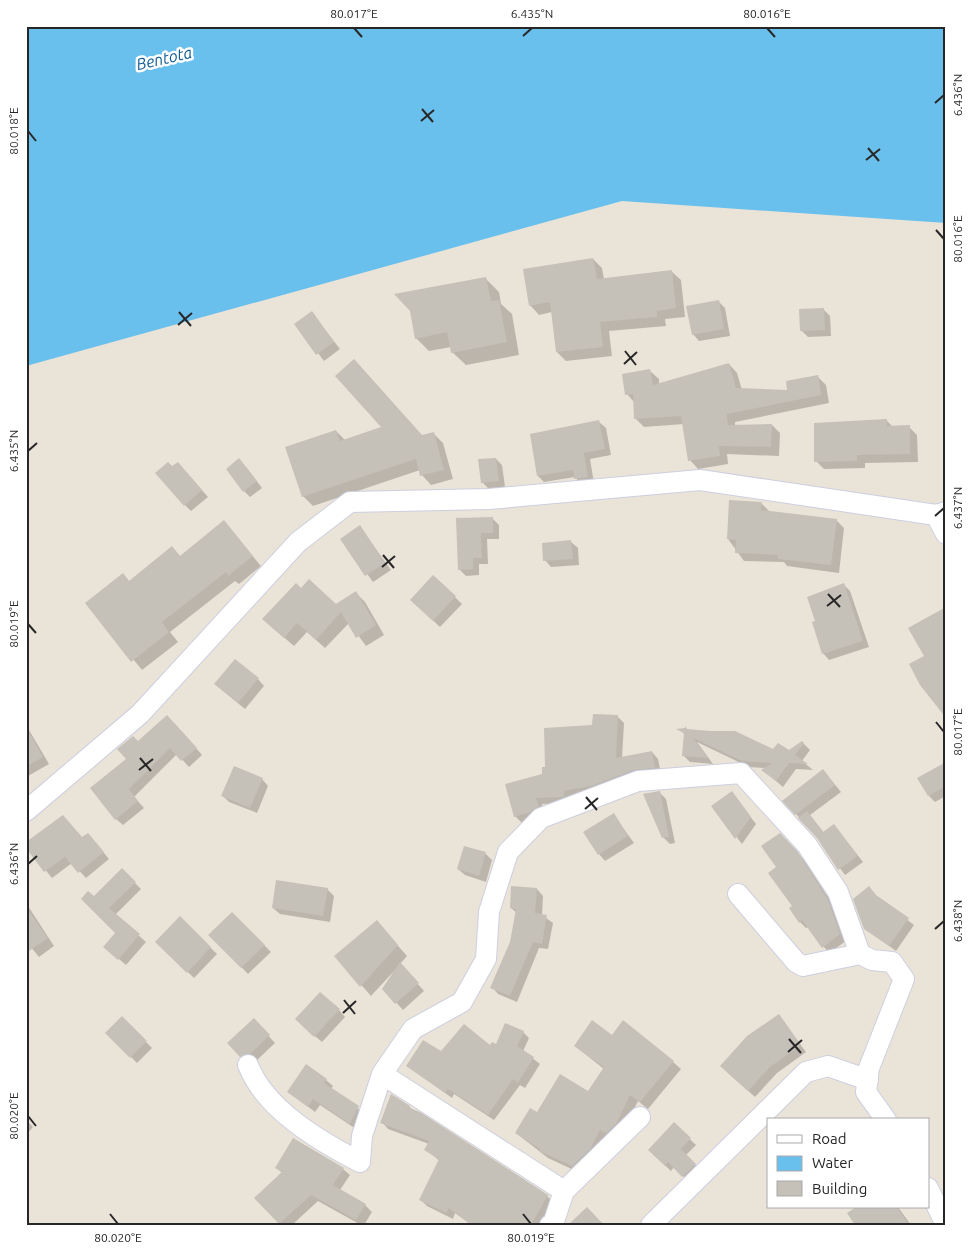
<svg xmlns="http://www.w3.org/2000/svg" width="972" height="1251" font-family="Ubuntu,sans-serif">
	<style>
		.water { fill: #6ac0ed }
		.shadow { fill: #0003 }
		.building { fill: #c5c0b8 }
		.lines { fill: none; stroke-linecap: round; stroke-linejoin: round }
		.minor-casing { stroke: #cdcfe0; stroke-width: 22 }
		.minor { stroke: #fff; stroke-width: 20 }
		.ticks { fill: none; stroke: #272727; stroke-width: 2 }
		.labels { text-anchor: middle; stroke-width: 5; stroke-linejoin: round; paint-order: stroke }
		.water-label { font-size: 16px; font-style: italic; fill: #0e5b94; stroke: #fff }
		.neatline { fill: none; stroke: #272727; stroke-width: 2 }
		.ticks-label { font-size: 12px; text-anchor: middle; fill: #272727 }
	</style>
	<rect width="100%" height="100%" fill="#eae3d8"/>
	<path class="water" d="M26,26h920v197l-324,-22 -596,165z"/>
	<path class="shadow" d="M593,259l9,9 2,11 67,-8 10,9 4,37 -20,2 1,7 -57,5 3,25 -46,5 -9,-9 -5,-40 -13,3 -9,-10z
		M486,279l13,13 2,12 11,10 7,41 -53,10 -14,-13 -1,-5 -22,4 -13,-13z
		M718,301l7,7 5,28 -31,5 -6,-7z
		M823,309l7,7 1,20 -23,1 -7,-7z
		M312,313l28,36 -16,12 -28,-37z
		M729,364l8,9 5,17 47,1 28,-15 9,9 3,18 -94,19v4l37,-1 8,8 -1,23 -52,-2 1,10 -30,5 -8,-9 -6,-36 -40,3 -9,-9 -1,-16 -7,-8 23,-23 9,8v5z
		M887,421l6,6h16l8,8 1,27 -53,1v5l-41,1 -8,-8z
		M599,422l7,6 5,27 -21,4 4,24 -12,2 -7,-8 -31,5 -6,-6z
		M336,431l9,9 77,-4 11,-3 10,10 10,36 -22,6 -9,-10 -2,-5 -107,36 -10,-10z
		M496,459l6,6 3,22 -16,2 -7,-7z
		M246,467l16,21 -12,9 -6,-6z
		M172,468l12,2 24,27 -17,14 -6,-6z
		M761,503l9,9 66,8 8,8 -5,45 -52,-7 -3,-4 -40,-1 -16,-22z
		M492,518l7,7v14h-12l1,25h-9v11l-13,1 -7,-7 -1,-50z
		M224,522l37,44 -22,18 -4,-3 -65,51 8,10 -36,28 -55,-67 36,-28 7,7 42,-34 9,9z
		M360,527l31,43 -18,12 -31,-43z
		M571,542l7,6 1,17 -28,2 -6,-7z
		M433,576l29,28 -22,23 -29,-27z
		M844,585l6,6 19,56 -40,13 -6,-7 -6,-31z
		M301,589l35,16 20,-12 9,9 19,33 -18,11 -17,-23 -24,25 -18,-16 -13,14 -21,-18z
		M258,679l6,7 -19,23 -23,-19z
		M617,716l7,7 -2,35 30,-6 6,7 3,15 -91,29 -28,1 2,9 -7,5 -15,5 -7,-7 32,-48 47,-41z
		M174,723l28,32 -13,12 -12,-13 -43,43 10,11 -21,17 -7,-6 12,-60 10,-16z
		M26,725l23,39 -21,12 -2,-2z
		M680,729l94,22 15,1 13,-10 8,8 -8,11 11,9 -17,-1 -13,18 -20,-17 3,-2 -17,-1 -52,-25 16,22 -23,-2 -7,-7 2,-20z
		M823,770l18,22 -31,23 14,18 10,-8 29,37 -18,13 -27,-37 -34,-37z
		M946,771v25l-11,6 -6,-6z
		M262,779l6,7 -11,27 -28,-11 -6,-6z
		M659,792l7,7 9,44 -5,1 -6,-6 -20,-44z
		M732,793l24,31 -14,20 -29,-37z
		M613,814l21,29 -29,18 -6,-7z
		M82,838l12,3 15,18 -23,19 -14,-15 -20,15 -26,-32z
		M786,841l18,19 31,48 11,33 -17,12 -21,-26 -2,1 -6,-6 -22,-54z
		M486,854l6,6 -6,22 -21,-7 -7,-6z
		M122,870l19,19 -26,26 31,27 -20,23 -14,-12 4,-20 -21,-35z
		M327,889l7,7 -4,26 -50,-8 -7,-6z
		M537,889l6,7 -1,19 11,8 -5,26 -9,-1 -22,54 -19,-8 -6,-7 19,-44 6,-30 -6,-5z
		M878,898l36,27 -18,26 -31,-23z
		M26,903l28,43 -15,11 -13,-16z
		M232,913l39,39 -23,22 -38,-39z
		M180,918l37,36 -23,24 -37,-36z
		M377,922l30,34 -7,8 24,27 -21,19 -19,-21 11,-19 -24,26 -35,-40z
		M339,1010l6,7 -23,25 -19,-16z
		M778,1015l28,37 -29,21 -22,24 -27,-24z
		M122,1018l30,30 -15,15 -30,-30z
		M254,1020l21,23 -18,17 -9,3 -7,-7z
		M523,1032l6,6 -6,13 17,13 -15,24 -5,-3 -26,35 -40,-26 -2,4 -44,-32 33,-13 55,-7z
		M575,1046l98,16 8,7 -33,40 -10,-8 -15,30 -43,42 -32,-15 -32,-25 21,-19 52,-21 15,-24z
		M326,1080l7,6 -2,3 34,25 -9,15 -36,-24 -5,7 -26,-20z
		M409,1107l138,89 6,6 -12,23h-69l-17,-12 -2,6 -26,-13 -6,-6 19,-39 -15,-12 4,-5 -41,-15 -6,-7z
		M26,1120l7,7 -7,8z
		M674,1124l22,21 -10,10 14,15 -11,12 -15,-15 -3,4 -22,-21z
		M277,1168l66,1 7,6 -10,15 25,15 7,7 -8,13h-3l-43,-24 -26,24h-11l-25,-27 26,-25z
		M858,1207h40l13,18h-54z"/>
	<path class="building" d="M593,258l4,21 75,-9 4,38 -19,3v6l-57,5 3,25 -47,5 -6,-50 -21,4 -6,-37z
		M486,277l5,24 8,-1 8,42 -56,11 -4,-21 -32,7 -5,-28 -16,-17z
		M719,300l5,29 -32,6 -6,-29z
		M824,308l1,22 -25,1 -1,-22z
		M312,311l22,31 -18,13 -22,-31z
		M354,359l68,76 12,-3 10,38 -24,6 -4,-17 -114,38 -17,-50 51,-17 4,11 41,-14 -46,-51z
		M729,363l7,25 51,2 -1,-9 32,-6 3,20 -94,19 1,11 44,-1 -1,23 -52,-1 1,10 -32,5 -7,-45 -47,3 -1,-25 -8,1 -3,-21 28,-5 3,16z
		M887,419v7l23,-1v29l-53,1v6l-43,1v-39z
		M599,420l6,29 -21,4 4,24 -14,2 -1,-9 -36,6 -7,-42z
		M239,458l18,23 -14,11 -17,-23z
		M496,458l3,23 -18,2 -3,-24z
		M168,462l4,4 6,-4 24,28 -18,16 -29,-33z
		M729,500l33,2 -1,8 76,9 -6,46 -53,-6v-4l-43,-2 1,-13 -9,-1z
		M493,517v16h-12l1,25h-9v11l-15,1 -2,-52z
		M224,520l29,36 -25,20 -2,-4 -64,50 7,10 -38,30 -46,-59 38,-30 6,8 43,-35 8,10z
		M360,525l25,38 -20,13 -25,-37z
		M571,540l2,19 -30,2 -1,-18z
		M433,575l23,21 -23,25 -23,-21z
		M309,579l27,25 20,-13 20,34 -20,13 -15,-26 -25,28 -19,-17 -13,15 -22,-19 34,-36 5,5z
		M844,583l19,58 -41,13 -10,-32 3,-1 -8,-24z
		M946,607v111l-26,-33 -11,-21 15,-8 -16,-28z
		M235,659l24,19 -21,25 -24,-19z
		M593,714l25,1 -2,43 36,-7 3,17 -21,2 -43,16 -27,5v6l-28,1 3,8 -9,6 -16,5 -9,-33 37,-10v-7h3l-1,-39 48,-3z
		M167,715l30,33 -16,13 -11,-13 -41,41 9,12 -23,19 -25,-32 36,-29 -9,-10 16,-13 5,5z
		M685,726l2,3 23,2h25l38,18 5,-6 11,7 13,-9 2,2 -9,12 13,9 -19,-1 -13,18 -15,-11 11,-7 -30,-2 -49,-23 15,20 -26,-2 2,-23 -8,-4 9,-1z
		M26,727l17,30 -17,10z
		M946,762v24l-18,10 -11,-18z
		M234,766l29,12 -13,30 -29,-12z
		M823,769l12,16 -40,30 -13,-14z
		M660,791l9,46 -7,1 -19,-44z
		M732,791l19,26 -16,22 -24,-33z
		M807,811l16,21 11,-8 24,32 -20,14 -21,-32 -19,-20z
		M614,813l14,23 -30,19 -15,-23z
		M63,815l19,22 6,-4 16,19 -26,21 -13,-16 -21,15 -18,-24v-6z
		M780,833l18,19 30,48 12,34 -18,14 -20,-28 -3,3 -10,-15 3,-2 -24,-33 8,-6 -15,-21z
		M464,846l22,6 -7,24 -22,-7z
		M122,868l14,14 -27,26 31,26 -22,26 -15,-13 12,-14 -34,-34 7,-8 6,5z
		M276,880l52,8 -5,28 -51,-8z
		M511,886l26,2 -2,25 12,2 -5,29 -9,-2 -23,54 -20,-8 20,-46 6,-33 -6,-1z
		M869,886l7,9 33,23 -20,28 -25,-17 -11,-30z
		M26,907l22,31 -22,15z
		M232,912l33,33 -24,23 -33,-33z
		M180,916l31,31 -24,26 -32,-31z
		M377,920l21,25 -38,42 -26,-31z
		M400,962l19,21 -24,21 -13,-15z
		M320,992l20,17 -26,28 -19,-18z
		M779,1014l22,31 -31,22 -22,24 -28,-25 27,-30z
		M122,1016l25,25 -17,17 -25,-25z
		M254,1018l16,17 -20,19 -10,3 -13,-14z
		M592,1020l20,15 11,-15 51,41 -34,41 -10,-7 -14,29 -10,9 -6,-3 -9,18 -19,18 -33,-15 1,-2 -25,-16 15,-25 7,4 23,-38 28,17 16,-24 -30,-21z
		M505,1023l19,8 -7,15 17,11 -16,26 -5,-4 -25,36 -40,-26 -3,4 -39,-27 17,-26 18,11 23,-27 26,21 2,-3 4,2z
		M306,1064l21,15 -3,4 35,23 -9,18 -37,-25 -5,8 -21,-15z
		M391,1094l19,12 -1,2 11,4 128,83 -17,30h-60l-22,-17 -3,5 -27,-13 20,-41 -15,-9 5,-9 -49,-18z
		M674,1122l17,16 -10,11 15,15 -14,13 -14,-15 -3,4 -17,-16z
		M293,1138l51,30 -11,17 33,19 -10,16 -45,-25 -32,29 -25,-26 28,-26 -7,-4z
		M587,1207l17,18h-36z
		M856,1207h41l12,18h-54l-8,-12z"/>
	<g class="lines">
		<defs>
			<path id="minor" d="M936,515l10,19
				M26,811l114,-97 158,-172 52,-40 139,-3 211,-19 236,35 10,-3
				M738,894l58,68 7,4 57,-12 12,6 20,2 12,17 -35,89 -3,24 20,28
				M248,1065c17,44 71,76 112,97l2,-26 20,-62
				M928,1188l18,37
				M564,1191l-182,-117 31,-45 49,-27 24,-43 3,-47 19,-60 33,-34 97,-37 103,-8 66,72 31,47 22,62
				M550,1225l3,-1 11,-33 76,-74
				M651,1225l155,-153 22,-6 40,14"/>
		</defs>
		<use href="#minor" class="minor-casing"/>
		<use href="#minor" class="minor"/>
	</g>
	<path class="ticks" d="M354,28l8,9M767,28l8,9M523,36l9,-8M935,103l9,-8M422,109l11,13M421,121l13,-11M28,131l8,10M868,148l11,13M866,160l14,-11M936,230l8,9M179,312l12,14M178,325l14,-12M625,351l11,14M624,364l13,-12M28,451l9,-8M935,516l9,-8M383,555l11,13M382,567l13,-11M828,594l12,13M827,606l14,-11M28,624l8,9M936,722l8,10M140,758l11,13M139,770l14,-11M586,797l11,13M585,809l13,-11M28,864l9,-8M935,929l9,-8M344,1000l11,14M343,1013l13,-12M789,1039l12,14M788,1052l14,-12M28,1116l8,10M110,1214l8,10M523,1214l8,10"/>
	<g class="labels">
		<g class="water-label">
			<text transform="translate(164 58) rotate(-13)" y="6">Bentota</text>
		</g>
	</g>
	<rect width="972" height="1251" fill="none" stroke="#ffffff" stroke-width="55"/>
	<rect x="767" y="1118" width="162" height="90" fill="#ffffff" stroke="#a9a9a9"/>
	<rect x="777" y="1135" width="25" height="8" fill="#ffffff" stroke="#a9a9a9"/>
	<text x="812" y="1144" font-size="15" fill="#272727">Road</text>
	<rect x="777" y="1156" width="25" height="15" fill="#6ac0ed" stroke="#a9a9a9"/>
	<text x="812" y="1168" font-size="15" fill="#272727">Water</text>
	<rect x="777" y="1181" width="25" height="15" fill="#c5c0b8" stroke="#a9a9a9"/>
	<text x="812" y="1194" font-size="15" fill="#272727">Building</text>
	<rect x="28" y="28" width="916" height="1196" class="neatline"/>
	<g class="ticks-label">
		<text x="354" y="18">80.017°E</text>
		<text x="532" y="18">6.435°N</text>
		<text x="767" y="18">80.016°E</text>
		<text transform="translate(958 95) rotate(-90)" y="4">6.436°N</text>
		<text transform="translate(14 131) rotate(-90)" y="4">80.018°E</text>
		<text transform="translate(958 239) rotate(-90)" y="4">80.016°E</text>
		<text transform="translate(14 451) rotate(-90)" y="4">6.435°N</text>
		<text transform="translate(958 508) rotate(-90)" y="4">6.437°N</text>
		<text transform="translate(14 624) rotate(-90)" y="4">80.019°E</text>
		<text transform="translate(958 732) rotate(-90)" y="4">80.017°E</text>
		<text transform="translate(14 864) rotate(-90)" y="4">6.436°N</text>
		<text transform="translate(958 921) rotate(-90)" y="4">6.438°N</text>
		<text transform="translate(14 1116) rotate(-90)" y="4">80.020°E</text>
		<text x="118" y="1242">80.020°E</text>
		<text x="531" y="1242">80.019°E</text>
	</g>
</svg>
